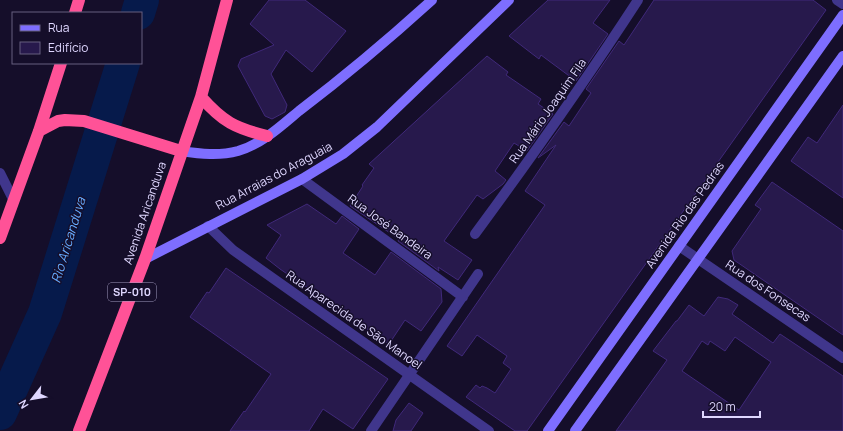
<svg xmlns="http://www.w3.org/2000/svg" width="843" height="431" font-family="Manrope,sans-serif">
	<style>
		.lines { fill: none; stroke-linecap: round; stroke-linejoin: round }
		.river { stroke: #061a4b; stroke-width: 34 }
		.building { fill: #27194c; stroke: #40297a; fill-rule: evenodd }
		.lane { stroke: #40368c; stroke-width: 10 }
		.street { stroke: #40368c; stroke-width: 10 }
		.secondary { stroke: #7e6eff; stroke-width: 10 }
		.highway { stroke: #ff5297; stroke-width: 12 }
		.labels { text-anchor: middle; stroke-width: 3; stroke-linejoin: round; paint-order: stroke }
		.shield { fill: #150e2a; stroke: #a29bbf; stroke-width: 1 }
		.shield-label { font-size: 11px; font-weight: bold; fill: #dfd7ff }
		.street-label { font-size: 12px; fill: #dfd7ff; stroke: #150e2a }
		.water-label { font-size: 13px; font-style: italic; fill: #65abff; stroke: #150e2a }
	</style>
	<rect width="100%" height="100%" fill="#150e2a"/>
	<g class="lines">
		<path class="river" d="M138,13l4,-13
			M0,413l45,-100 78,-250"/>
	</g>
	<path class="building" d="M269,0h36l41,31 -34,41 -26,-22 -15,24 16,31 -2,7 -13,7 -7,-3 -27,-50 3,-7 33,-14 -24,-21z
		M548,0h62l-17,23 15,11 -32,47 -35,-26 -2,4 -30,-23z
		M654,0h159l13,10 -299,421h-12l-49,-34 10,-12 4,3 2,-2 5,2 8,5 16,-24 -8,-6 4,-7 -30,-21 -15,21 -15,-10 98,-141 -20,-14 31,-46 -18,13 26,-36 5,4 22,-33 -5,-4 33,-48 5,4z
		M487,56l21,16 -2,3 35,24 -3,5 15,10 -26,37 -13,-8 -19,28 11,9 -3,4 -20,15 -6,-4 -33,46 28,19 -14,20 -20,-13 1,4 -41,-30 1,-2 -49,-33 13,-20 -1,-1 12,-17 -5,-4z
		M843,105v93l-52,-37 17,-24 9,6z
		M772,182l71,49v104l-109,-75 -2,-9 29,-42 -6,-4z
		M307,204l29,20 6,-8 17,13 -16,24 32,22 16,-23 50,37 1,13 -21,29 -16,-11 -16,24 -109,-75 -14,-11 15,-23 -14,-10z
		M226,268l162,111 -35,50 -30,-20 -14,22h-79l14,-20 1,1 26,-38 -81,-57 17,-25 2,1z
		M718,297l10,2 10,6 -6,9 41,29 7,-9 63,42v55h-227l51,-71 -14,-9 23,-30h1l12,-16 15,11zM735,337l36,25 -32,48 -57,-39 20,-30 6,4 2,-4 15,10z
		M409,403l14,10 -12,18h-18l3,-11z"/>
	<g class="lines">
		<path class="lane" d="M0,173l14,28"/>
		<path class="street" d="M837,0l6,4
			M302,179l161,118
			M208,226l25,24 256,181
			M475,234c56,-76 111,-154 163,-234
			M679,246l164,112
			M371,431l107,-157"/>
		<path class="secondary" d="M181,151c20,3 38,5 57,0 24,-7 43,-25 61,-40 46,-35 90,-72 133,-111
			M145,259l157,-80 41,-25 34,-27 132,-127
			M548,431l295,-416
			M575,431l268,-375"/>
		<path class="highway" d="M75,13l4,-13
			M201,97c22,25 34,31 66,39
			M39,131l19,-10 7,-1 19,1 97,30
			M0,238l39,-107 22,-68
			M79,431l66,-172 56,-162 26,-97"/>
	</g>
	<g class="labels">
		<rect class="shield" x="108" y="283" width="48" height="18" rx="3"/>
		<g class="shield-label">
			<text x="132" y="296">SP-010</text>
		</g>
		<g class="street-label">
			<text transform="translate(548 111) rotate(-55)" y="4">Rua Mário Joaquim Fila</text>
			<text transform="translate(274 176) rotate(-28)" y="4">Rua Arraias do Araguaia</text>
			<text transform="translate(145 213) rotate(-71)" y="4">Avenida Aricanduva</text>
			<text transform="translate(685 215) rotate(-55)" y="4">Avenida Rio das Pedras</text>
			<text transform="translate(390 227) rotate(36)" y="4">Rua José Bandeira</text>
			<text transform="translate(768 291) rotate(34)" y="4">Rua dos Fonsecas</text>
			<text transform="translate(354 320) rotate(35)" y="4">Rua Aparecida de São Manoel</text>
		</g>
		<g class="water-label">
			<text transform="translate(68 240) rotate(-73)" y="5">Rio Aricanduva</text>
		</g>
	</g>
	<rect x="12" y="12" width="130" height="52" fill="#150e2a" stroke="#665e7f"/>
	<rect x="20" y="25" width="20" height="6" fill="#7e6eff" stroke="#665e7f"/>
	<text x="48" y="32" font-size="12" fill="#dfd7ff">Rua</text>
	<rect x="20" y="42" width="20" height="12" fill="#27194c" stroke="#665e7f"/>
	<text x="48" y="52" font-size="12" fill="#dfd7ff">Edifício</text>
	<g transform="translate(32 399) rotate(239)" stroke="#150e2a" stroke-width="3" paint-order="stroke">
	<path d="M0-3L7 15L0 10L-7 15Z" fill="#dfd7ff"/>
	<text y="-6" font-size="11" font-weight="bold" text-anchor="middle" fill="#dfd7ff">N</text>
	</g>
	<path d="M703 411v6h57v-6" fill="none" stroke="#dfd7ff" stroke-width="2"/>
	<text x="709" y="411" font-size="12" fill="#dfd7ff" stroke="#150e2a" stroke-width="3" paint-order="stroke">20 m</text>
</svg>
